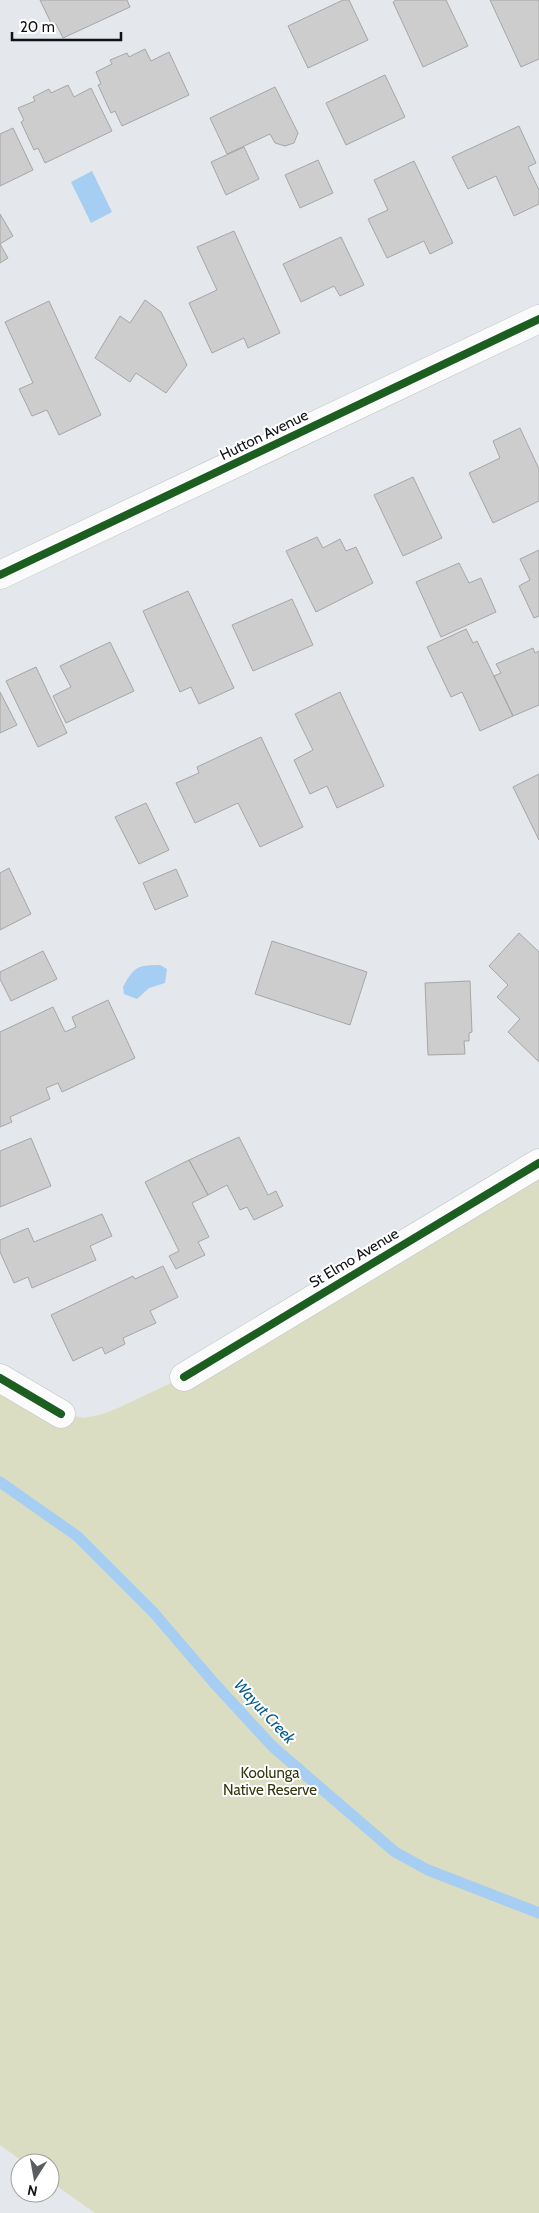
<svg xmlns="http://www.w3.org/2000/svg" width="539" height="2213" font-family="Cabin,sans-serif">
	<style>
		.green { fill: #daddc1 }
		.water { fill: #a6cef2 }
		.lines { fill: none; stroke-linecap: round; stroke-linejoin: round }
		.stream { stroke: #a6cef2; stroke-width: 11 }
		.building { fill: #cdcdce; stroke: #a6a6a7 }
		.street-casing { stroke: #c1c3c5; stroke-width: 29 }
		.street { stroke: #fbfbfc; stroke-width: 28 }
		.cycleway-casing { stroke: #fff; stroke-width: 11 }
		.cycleway { stroke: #1b5e20; stroke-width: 8 }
		.labels { text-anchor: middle; stroke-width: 4; stroke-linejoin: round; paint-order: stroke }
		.street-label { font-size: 15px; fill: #111215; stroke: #fff }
		.park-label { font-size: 15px; fill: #35350e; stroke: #fff }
		.water-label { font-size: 16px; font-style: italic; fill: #035b93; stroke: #fff }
	</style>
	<rect width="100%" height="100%" fill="#e4e7eb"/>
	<path class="green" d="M539,1163v1050h-444l-45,-32v-18h-25l-25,-18v-767l61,36 23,4 19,-4 15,-6 66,-31z"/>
	<path class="water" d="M92,171l20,41 -21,11 -20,-41z
		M160,965l7,4 -2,14 -16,5 -12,11 -13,-5 -1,-7c11,-20 14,-22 37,-22z"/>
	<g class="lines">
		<path class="stream" d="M0,1482l77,54 77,77 61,71 57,62 123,106 33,18 111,43"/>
	</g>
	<path class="building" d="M40,0h87l3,7 -67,31 -7,-14 -4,1z
		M343,0h6l19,40 -60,28 -20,-42z
		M396,0h50l22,46 -45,21 -30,-65z
		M490,0h49v59l-18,8z
		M145,49l6,12 18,-9 20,43 -67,31 -7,-15 -4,2 -13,-28 3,-1 -5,-12 16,-8 -2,-4 17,-7 2,4z
		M385,75l20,42 -59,28 -20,-42z
		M68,85l6,12 17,-9 21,43 -67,32 -7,-15 -4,2 -13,-28 3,-2 -6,-12 17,-7 -2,-4 16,-8 2,4z
		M275,87l23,46 -4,10 -9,3 -10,-3 -5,-9 -43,20 -17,-36z
		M519,126l17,37 -8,4 11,23v14l-25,12 -18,-40 -28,13 -16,-32z
		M13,128l20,42 -33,16v-52z
		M244,147l15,32 -33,16 -15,-33z
		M318,160l15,33 -33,15 -15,-33z
		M414,161l39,82 -23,11 -6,-13 -37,17 -19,-39 20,-9 -14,-30z
		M0,214l13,22 -13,8z
		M234,231l46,102 -32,15 -4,-10 -32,15 -23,-50 28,-13 -20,-43z
		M341,237l23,48 -24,11 -6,-10 -33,16 -18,-38z
		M0,244l8,14 -8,5z
		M145,300l16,12 26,53 -21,28 -30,-20 -6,9 -35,-24 25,-42 10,7z
		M49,301l52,114 -42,20 -12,-25 -15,6 -13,-27 14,-6 -28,-61z
		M520,428l19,41v32l-46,22 -24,-50 31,-15 -7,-17z
		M413,477l29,61 -39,18 -29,-61z
		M317,537l6,11 17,-9 6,12 10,-4 17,36 -57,29 -30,-61z
		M539,550v66l-5,2 -15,-32 11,-6 -10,-21z
		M459,563l10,20 12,-5 15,34 -55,25 -25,-55z
		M188,591l46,97 -35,16 -8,-17 -11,5 -37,-81z
		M292,599l21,46 -60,26 -21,-46z
		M466,629l7,14 4,-2 36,75 -33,15 -18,-39 -11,5 -24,-50z
		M110,642l24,49 -68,32 -13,-27 18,-9 -11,-21z
		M533,648l2,5 4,-2v54l-26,11 -19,-40 7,-3 -5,-9z
		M36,667l31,66 -29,14 -32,-66z
		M0,692l17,33 -17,8z
		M340,692l44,94 -47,22 -10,-22 -17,8 -16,-34 19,-10 -18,-36z
		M261,737l42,90 -43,20 -22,-44 -43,20 -19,-40 23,-10 -2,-6z
		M539,774v66l-26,-53z
		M146,803l23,47 -30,14 -24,-47z
		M9,868l22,46 -31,16v-57z
		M176,869l12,27 -33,14 -12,-27z
		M519,933l20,19v110l-31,-30 12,-13 -23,-22 11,-12 -19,-19z
		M272,941l95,31 -17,53 -95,-31z
		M43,951l14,28 -46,22 -11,-22v-7z
		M470,981l2,51 -3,1v8h-5l1,13 -37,1 -3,-72z
		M108,1000l27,58 -73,34 -4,-9 -12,5 4,11 -40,18 2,5 -12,5v-95l53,-25 12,25 11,-5 -4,-10z
		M239,1137l29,58 8,-4 7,15 -29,14 -7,-13 -7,3 -13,-25 -19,10 -19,-35z
		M31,1138l20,48 -51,21v-56z
		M189,1160l19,35 -16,8 17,34 -11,5 7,13 -29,14 -7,-13 10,-5 -34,-69z
		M102,1214l10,22 -22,10 6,14 -64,28 -4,-11 -14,6 -14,-31v-12l28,-12 6,14z
		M163,1266l15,31 -28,14 6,12 -33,15 2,6 -20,10 -3,-7 -29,14 -22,-46 82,-39 2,3z"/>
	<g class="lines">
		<defs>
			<path id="street" d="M0,575l539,-256
				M184,1377l355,-214
				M0,1378l61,36"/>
		</defs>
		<use href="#street" class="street-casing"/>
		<use href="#street" class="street"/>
		<defs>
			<path id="cycleway" d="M0,575l539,-256
				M184,1377l355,-214
				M0,1378l61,36"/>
		</defs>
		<use href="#cycleway" class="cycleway-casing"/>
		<use href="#cycleway" class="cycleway"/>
	</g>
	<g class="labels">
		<g class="street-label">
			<text transform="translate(264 435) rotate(-26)" y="5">Hutton Avenue</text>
			<text transform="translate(354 1258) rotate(-31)" y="5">St Elmo Avenue</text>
		</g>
		<g class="park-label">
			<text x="270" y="1778">Koolunga<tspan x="270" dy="17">Native Reserve</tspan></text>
		</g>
		<g class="water-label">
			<text transform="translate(265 1711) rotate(47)" y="6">Wayut Creek</text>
		</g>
	</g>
	<g transform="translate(35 2178) rotate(191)"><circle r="24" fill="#ffffff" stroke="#a0a0a1"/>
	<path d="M0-4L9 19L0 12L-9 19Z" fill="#5b5d60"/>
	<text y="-8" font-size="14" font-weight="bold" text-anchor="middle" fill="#111215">N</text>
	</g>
	<path d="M12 32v8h109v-8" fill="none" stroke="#111215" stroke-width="2.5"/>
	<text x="20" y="32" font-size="15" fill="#111215" stroke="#ffffff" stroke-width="4" paint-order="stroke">20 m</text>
</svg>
